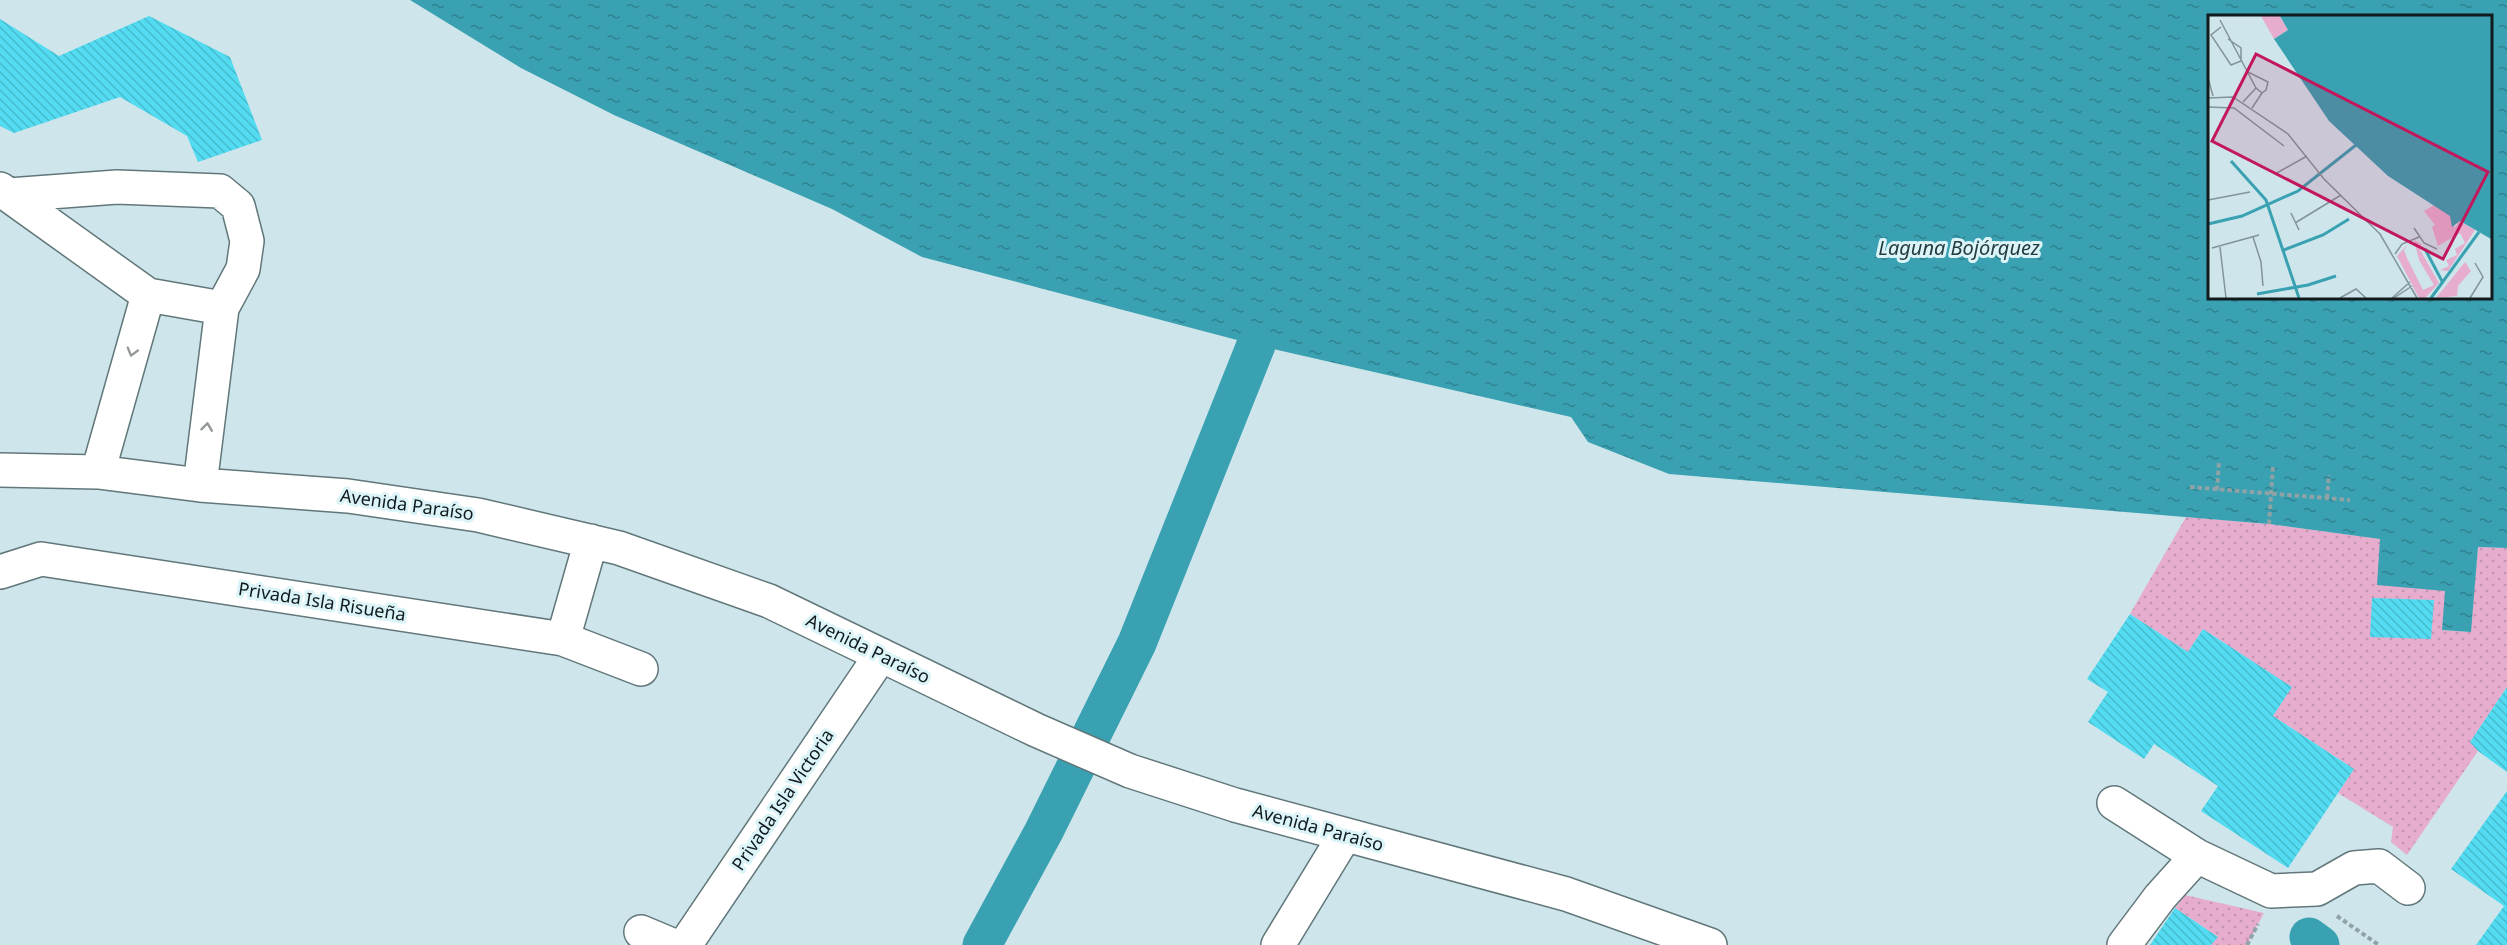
<svg xmlns="http://www.w3.org/2000/svg" width="2507" height="945" font-family="'Noto Sans',sans-serif">
	<style>
		.park { fill: url(#park-dots) }
		.water { fill: url(#water-ripples); fill-rule: evenodd }
		.lines { fill: none; stroke-linecap: round; stroke-linejoin: round }
		.canal { stroke: #39a1b1; stroke-width: 39 }
		.building { fill: url(#building-back-hatch) }
		.minor-casing { stroke: #61777a; stroke-width: 36 }
		.path { stroke: #8fa2a6; stroke-width: 4; stroke-dasharray: 4.5 3; stroke-linecap: butt }
		.minor { stroke: #fff; stroke-width: 33 }
		.oneway { stroke: #949899 }
		.labels { text-anchor: middle; stroke-width: 6; stroke-linejoin: round; paint-order: stroke }
		.street-label { font-size: 18px; fill: #111a1c; stroke: #dbf4f8 }
		.water-label { font-size: 20px; font-style: italic; fill: #243b3f; stroke: #dbf4f8 }
		.inset-river { fill: none; stroke: #39a1b1; stroke-width: 3 }
		.inset-road { fill: none; stroke: #829498; stroke-width: 1.5 }
		.view { fill: #c2185b; fill-opacity: 0.15; stroke: #c2185b; stroke-width: 3 }
		.inset-edge { fill: none; stroke: #111a1c; stroke-width: 3 }
	</style>
	<defs>
		<pattern id="park-dots" width="8" height="8" patternUnits="userSpaceOnUse" patternTransform="scale(1.5)"><rect width="8" height="8" fill="#e6adce"/><path d="M2 2h.1M6 6h.1" fill="none" stroke="#c494b0" stroke-width="1.8" stroke-linecap="round"/></pattern>
		<pattern id="water-ripples" width="26" height="14" patternUnits="userSpaceOnUse" patternTransform="scale(1.5)"><rect width="26" height="14" fill="#39a1b1"/><path d="M2 4q2-2 4 0t4 0M15 11q2-2 4 0t4 0" fill="none" stroke="#2f828f"/></pattern>
		<pattern id="building-back-hatch" width="6" height="6" patternUnits="userSpaceOnUse" patternTransform="scale(1.5)"><rect width="6" height="6" fill="#52dbf1"/><path d="M-1 5l2 2M0 0l6 6M5-1l2 2" fill="none" stroke="#46bbce"/></pattern>
	</defs>
	<rect width="100%" height="100%" fill="#cee6eb"/>
	<path class="park" d="M2186,517l83,7 112,15 65,52 -4,39 28,2 8,-85 29,1v139l-37,55 8,9 -71,104 -16,-13 2,-15 -55,-34 16,-24 -81,-53 18,-29 -88,-58 -15,23 -58,-38z
		M2185,895l79,18 -17,32h-36l6,-9 -42,-28z"/>
	<path class="water" d="M410,0h2097v548l-29,-1 -7,85 -29,-2 3,-39 -68,-6 3,-46 -111,-15 -600,-50 -81,-32 -17,-25 -315,-72 -334,-88 -90,-48 -218,-94 -93,-47zM2490,16v281h-280v-281z"/>
	<g class="lines">
		<path class="canal" d="M2309,937l11,8
			M982,945l62,-114 93,-188 119,-298"/>
	</g>
	<path class="building" d="M149,16l81,41 32,83 -64,22 -11,-26 -67,-39 -106,36 -14,-7v-107l59,37z
		M2372,598l62,2 -3,39 -61,-2z
		M2130,614l58,38 15,-23 89,58 -19,29 81,53 -66,99 -87,-57 17,-25 -64,-42 -10,15 -56,-37 20,-30 -21,-13z
		M2507,687v85l-29,-21 -8,-9z
		M2507,791v154h-31l28,-39 -53,-37z
		M2175,908l43,29 -7,8h-61z"/>
	<g class="lines">
		<defs>
			<path id="minor" d="M0,189l148,106 74,13 21,-39 4,-28 -9,-35 -18,-15 -103,-4 -108,8
				M0,470l98,2 102,13 148,11 130,19 141,33 150,53 267,129 94,41 105,34 331,89 144,51
				M98,472l50,-177
				M200,485l22,-177
				M0,572l41,-13 522,80 78,30
				M563,639l28,-98
				M2114,803l83,53 74,35 46,-2 37,-21 25,-2 29,22
				M641,932l31,13
				M685,945l196,-290
				M1278,945l67,-110
				M2124,945l36,-48 37,-41"/>
		</defs>
		<use href="#minor" class="minor-casing"/>
		<path class="path" d="M2190,487l160,13
			M2217,490l2,-28
			M2327,498l2,-23
			M2269,524l4,-58
			M2337,916l42,29
			M2247,945l11,-21"/>
		<use href="#minor" class="minor"/>
	</g>
	<defs><path id="oneway-chevron" d="M-2-3.5L2.5 0L-2 3.5" fill="none" stroke-width="1.6" stroke-linecap="round" stroke-linejoin="round" transform="scale(1.5)"/></defs>
	<g class="oneway">
		<use href="#oneway-chevron" transform="translate(132 352) rotate(106)"/>
		<use href="#oneway-chevron" transform="translate(207 427) rotate(-83)"/>
	</g>
	<g class="labels">
		<g class="street-label">
			<text transform="translate(407 505) rotate(8)" y="6">Avenida Paraíso</text>
			<text transform="translate(322 602) rotate(9)" y="6">Privada Isla Risueña</text>
			<text transform="translate(868 649) rotate(26)" y="6">Avenida Paraíso</text>
			<text transform="translate(783 800) rotate(-56)" y="6">Privada Isla Victoria</text>
			<text transform="translate(1318 828) rotate(15)" y="6">Avenida Paraíso</text>
		</g>
		<g class="water-label">
			<text x="1959" y="255">Laguna Bojórquez</text>
		</g>
	</g>
	<g transform="translate(2208 15)">
		<rect width="284" height="284" fill="#cee6eb"/>
		<path d="M53,1h19l8,14 -14,9z" fill="#e6adce"/>
		<path d="M226,190l17,11 4,12 4,-7 16,9 -27,41 -8,-1 9,-4 -3,-6 11,-5 -2,-6 10,-6 -5,-10 -22,13 -6,-19 3,-2 -11,-14zM206,225l8,5 -3,3 20,35 -14,15h-6l-22,-42 11,-12 -4,6 3,8 16,32 11,-5 -15,-25zM257,247l6,9 -13,15 -1,10 -21,2z" fill="#e6adce"/>
		<path d="M72,1h211v223l-31,-18 -8,6 -2,-11 -62,-40 -59,-55 -55,-82 14,-9z" fill="#39a1b1"/>
		<path class="inset-river" d="M23,146l35,39 33,98M0,209l34,-8 56,-25 58,-46M217,234l18,34M76,235l39,-15 26,-16M49,279l51,-9 28,-9M223,283l48,-66"/>
		<path class="inset-road" d="M12,5l36,68 6,5 4,-3 2,-8 -20,-10M13,12l-10,8 20,30 10,-4v-13l-13,-9M0,63l5,18M0,83l25,-1 55,37 36,45 56,55 37,64M35,87l13,-14M0,92l26,1 50,38M44,93l10,-15M67,159l32,-18M0,185l42,-8M83,198l8,17M87,208l46,-28M206,213l10,15 13,6M45,222l8,25 2,24M12,232l6,51M4,233l47,-13M187,239l7,-10 17,-7M132,283l16,-9 10,9M184,283l18,-16M186,283l18,-12M262,283l13,-21 -8,-14"/>
		<path class="view" d="M48,39l232,118 -45,87 -231,-118z"/>
		<rect width="284" height="284" class="inset-edge"/>
	</g>
</svg>
